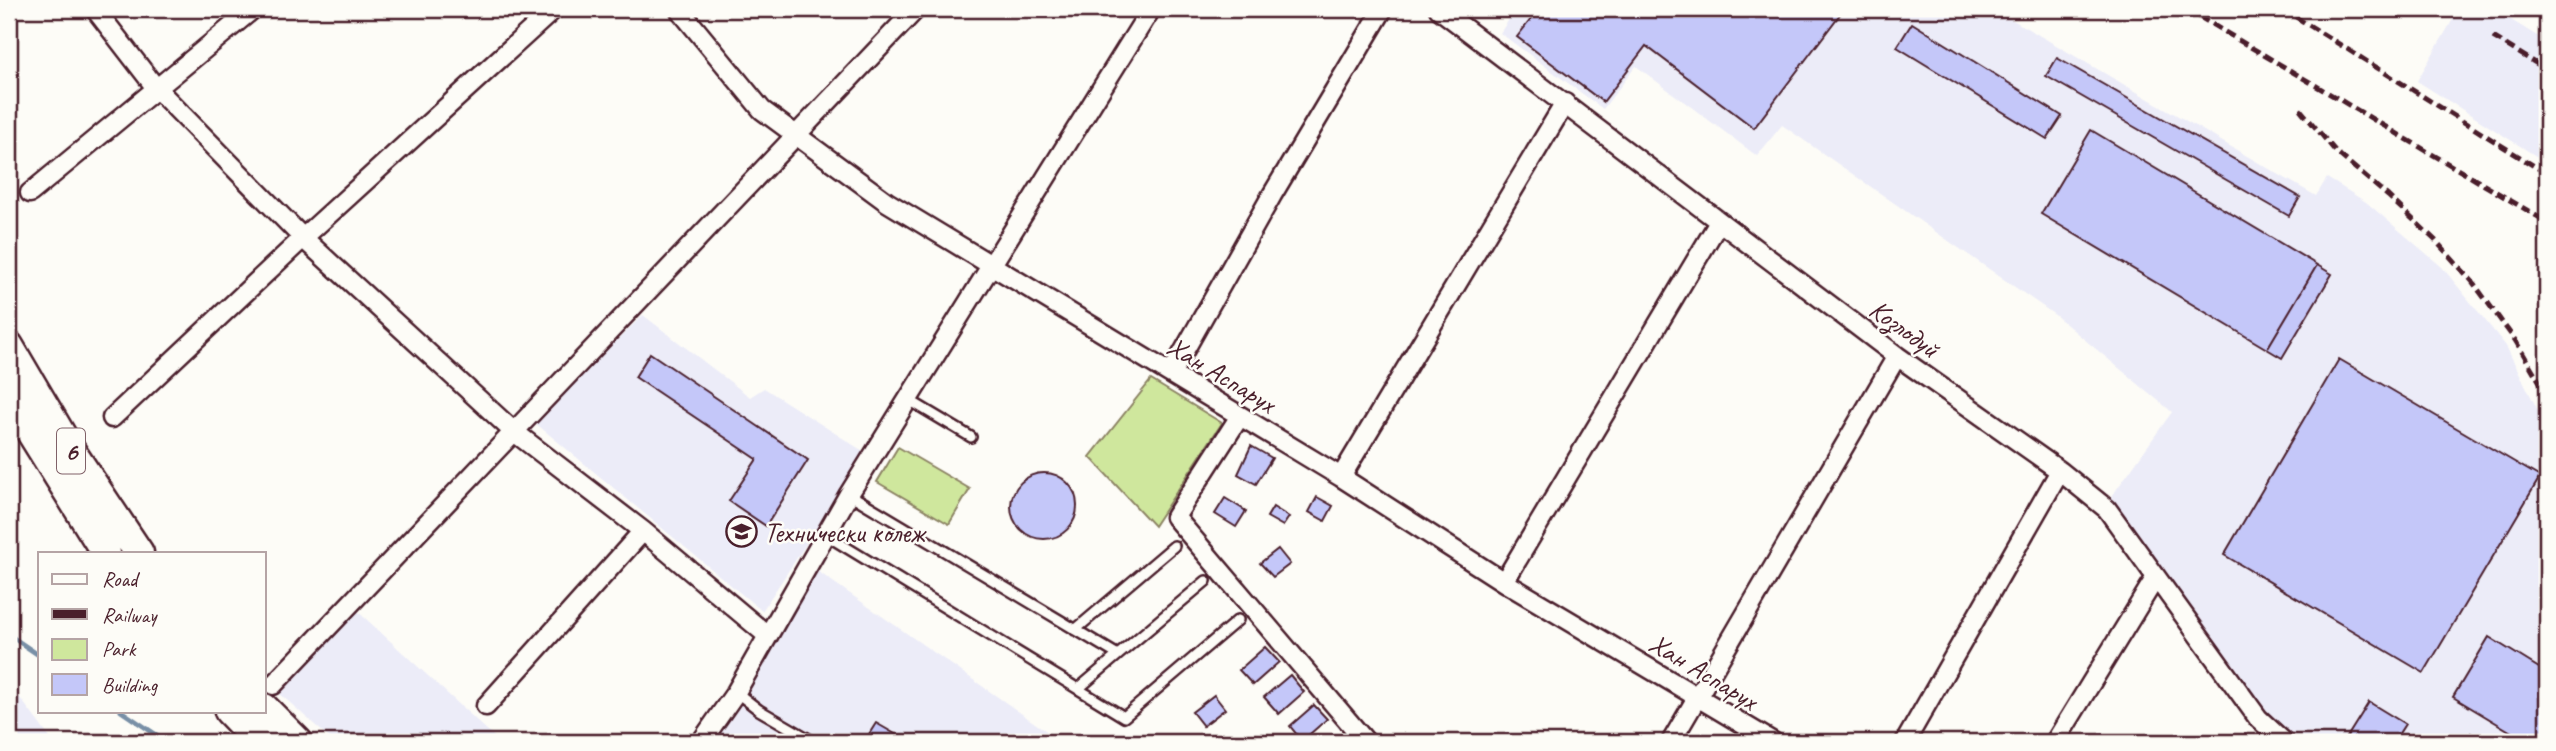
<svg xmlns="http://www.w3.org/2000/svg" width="2556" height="751" font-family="Caveat,sans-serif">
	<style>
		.built { fill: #ececf8 }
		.green { fill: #cfe79d; stroke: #8c8364; stroke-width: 2 }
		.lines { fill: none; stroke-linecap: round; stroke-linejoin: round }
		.stream { stroke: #788fa6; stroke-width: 5 }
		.building { fill: #c4c7f9; stroke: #4a1f2b; stroke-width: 2 }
		.service-casing { stroke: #4a1f2b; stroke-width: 14 }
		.minor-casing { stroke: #4a1f2b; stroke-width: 23 }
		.trunk-casing { stroke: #4a1f2b; stroke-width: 33 }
		.service { stroke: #fdfcf7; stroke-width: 9 }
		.minor { stroke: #fdfcf7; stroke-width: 18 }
		.trunk { stroke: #fdfcf7; stroke-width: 28 }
		.rail { stroke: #4a1f2b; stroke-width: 5; stroke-dasharray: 10 5; stroke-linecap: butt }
		.labels { text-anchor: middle; stroke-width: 5; stroke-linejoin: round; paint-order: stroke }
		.shield { fill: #fdfcf7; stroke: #806168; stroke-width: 2 }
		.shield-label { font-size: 26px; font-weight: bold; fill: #4a1f2b }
		.street-label { font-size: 28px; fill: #4a1f2b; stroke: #fdfcf7 }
		.poi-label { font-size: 28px; fill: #4a1f2b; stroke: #fdfcf7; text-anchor: start }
	</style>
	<rect width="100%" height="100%" fill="#fdfcf7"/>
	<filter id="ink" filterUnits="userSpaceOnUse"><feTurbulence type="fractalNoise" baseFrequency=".0143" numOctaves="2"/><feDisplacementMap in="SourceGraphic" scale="14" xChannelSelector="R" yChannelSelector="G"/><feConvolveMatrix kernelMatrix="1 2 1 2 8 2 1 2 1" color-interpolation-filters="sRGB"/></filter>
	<g filter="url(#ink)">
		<path class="built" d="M1516,9h478l322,187 11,-18 39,24 76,65 64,79 41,83v313h-252l-35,-27 -151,-215 63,-88 -117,-97 -273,-190 -25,31 -121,-90 -33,43 -103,-76z
			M2459,9h34l54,33v121l-130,-82z
			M643,315l107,82 14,-9 102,65 -104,158 -228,-189z
			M813,568l249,174h-360z
			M353,607l147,135h-166l-54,-48z
			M9,683l44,59h-44z"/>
		<path class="green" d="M1151,380l71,43 -68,103 -64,-69z
			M898,447l72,42 -21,35 -72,-42z"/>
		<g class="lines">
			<path class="stream" d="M9,635l31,21
				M121,711l46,31"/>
		</g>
		<path class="building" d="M1539,9h305l-90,119 -108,-82 -43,56 -86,-65z
			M1912,23l150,93 -15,23 -150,-92z
			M2057,58l243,139 -11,19 -243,-140z
			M2091,130l226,135 -50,84 -226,-135z
			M2317,265l15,9 -50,84 -15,-9z
			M650,353l158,107 -42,66 -37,-25 28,-42 -122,-82z
			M2339,359l201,118 -116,196 -200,-118z
			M1251,446l21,12 -16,26 -18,-10z
			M1011 506a33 33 0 1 1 66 0a33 33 0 1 1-66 0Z
			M1317,497l16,9 -8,15 -16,-9z
			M1225,498l21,13 -10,16 -21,-13z
			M1273,507l16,10 -6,9 -16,-9z
			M1278,549l12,15 -17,13 -13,-14z
			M2489,637l58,36v69h-19l-75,-45z
			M1265,647l14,15 -26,23 -14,-15z
			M1290,675l14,17 -25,22 -15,-17z
			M1214,695l11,14 -22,17 -11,-14z
			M2369,702l36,22 -7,11 12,7h-66z
			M1314,705l13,14 -25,22 -12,-15z
			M876,723l33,19h-45z
			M2471,733l14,9h-19z"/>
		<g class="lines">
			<defs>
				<path id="service" d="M909,400l62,37
					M849,494l269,161 88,-74
					M826,535l298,182 114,-97
					M1075,630l99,-84
					M1078,689l40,-34
					M736,692l23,18 55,32"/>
				<path id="minor" d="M95,9l61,79 147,150 210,193 130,100 124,104
					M679,9l83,101 125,92 454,275 163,105 269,160
					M1439,9l458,347 163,115 47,38 151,209 26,24
					M30,193l223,-184
					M1171,374l101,-179 111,-186
					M1240,416l-65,101 191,225
					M112,418l191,-180 251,-229
					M1341,477l224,-374
					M1504,582l215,-360
					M273,685l643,-676
					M486,706l157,-175
					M701,742l35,-50 113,-198 302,-485
					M1671,742l226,-386
					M1905,742l155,-271
					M2055,742l101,-165"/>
				<path id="trunk" d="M9,346l60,102 70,105
					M9,397l97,156
					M264,708l34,34
					M229,711l30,31"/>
			</defs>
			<use href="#service" class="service-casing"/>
			<use href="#minor" class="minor-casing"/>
			<use href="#trunk" class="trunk-casing"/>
			<use href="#service" class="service"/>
			<use href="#minor" class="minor"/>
			<use href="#trunk" class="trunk"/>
			<path class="rail" d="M2186,9l361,213
				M2283,9l264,165
				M2493,37l54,33
				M2300,109l36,43 52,44 47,44 37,41 43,59 32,54"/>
		</g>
	</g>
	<defs>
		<symbol id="university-ring" viewBox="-11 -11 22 22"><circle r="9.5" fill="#fdfcf7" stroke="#4a1f2b" stroke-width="1.5"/><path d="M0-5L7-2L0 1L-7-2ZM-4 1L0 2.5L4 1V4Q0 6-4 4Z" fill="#4a1f2b"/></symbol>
	</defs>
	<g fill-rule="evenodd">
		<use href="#university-ring" x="724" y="514" width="35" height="35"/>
	</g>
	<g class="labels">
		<rect class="shield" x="57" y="428.5" width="28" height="45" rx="5"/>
		<g class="shield-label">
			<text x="71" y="460">6</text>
		</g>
		<g class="street-label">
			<text transform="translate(1905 328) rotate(36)" y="10">Козлодуй</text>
			<text transform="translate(1222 374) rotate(31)" y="10">Хан Аспарух</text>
			<text transform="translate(1704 671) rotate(31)" y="10">Хан Аспарух</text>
		</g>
		<g class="poi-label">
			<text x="764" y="542">Технически колеж</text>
		</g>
	</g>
	<rect width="2556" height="751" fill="none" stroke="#fdfcf7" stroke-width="35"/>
	<rect x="18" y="18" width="2521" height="716" fill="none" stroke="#4a1f2b" stroke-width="2.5" filter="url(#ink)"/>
	<rect x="38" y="552" width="228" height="161" fill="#fdfcf7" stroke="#b5a4a5" stroke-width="2"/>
	<rect x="52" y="574" width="35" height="10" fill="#fdfcf7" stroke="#b5a4a5" stroke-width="2"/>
	<text x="102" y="586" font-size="21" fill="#4a1f2b">Road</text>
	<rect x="52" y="609" width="35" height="10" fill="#4a1f2b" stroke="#b5a4a5" stroke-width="2"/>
	<text x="102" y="622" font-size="21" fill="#4a1f2b">Railway</text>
	<rect x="52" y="639" width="35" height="21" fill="#cfe79d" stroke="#b5a4a5" stroke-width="2"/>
	<text x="102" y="656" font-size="21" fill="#4a1f2b">Park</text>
	<rect x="52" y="674" width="35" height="21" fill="#c4c7f9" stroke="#b5a4a5" stroke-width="2"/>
	<text x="102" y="692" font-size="21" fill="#4a1f2b">Building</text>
</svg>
